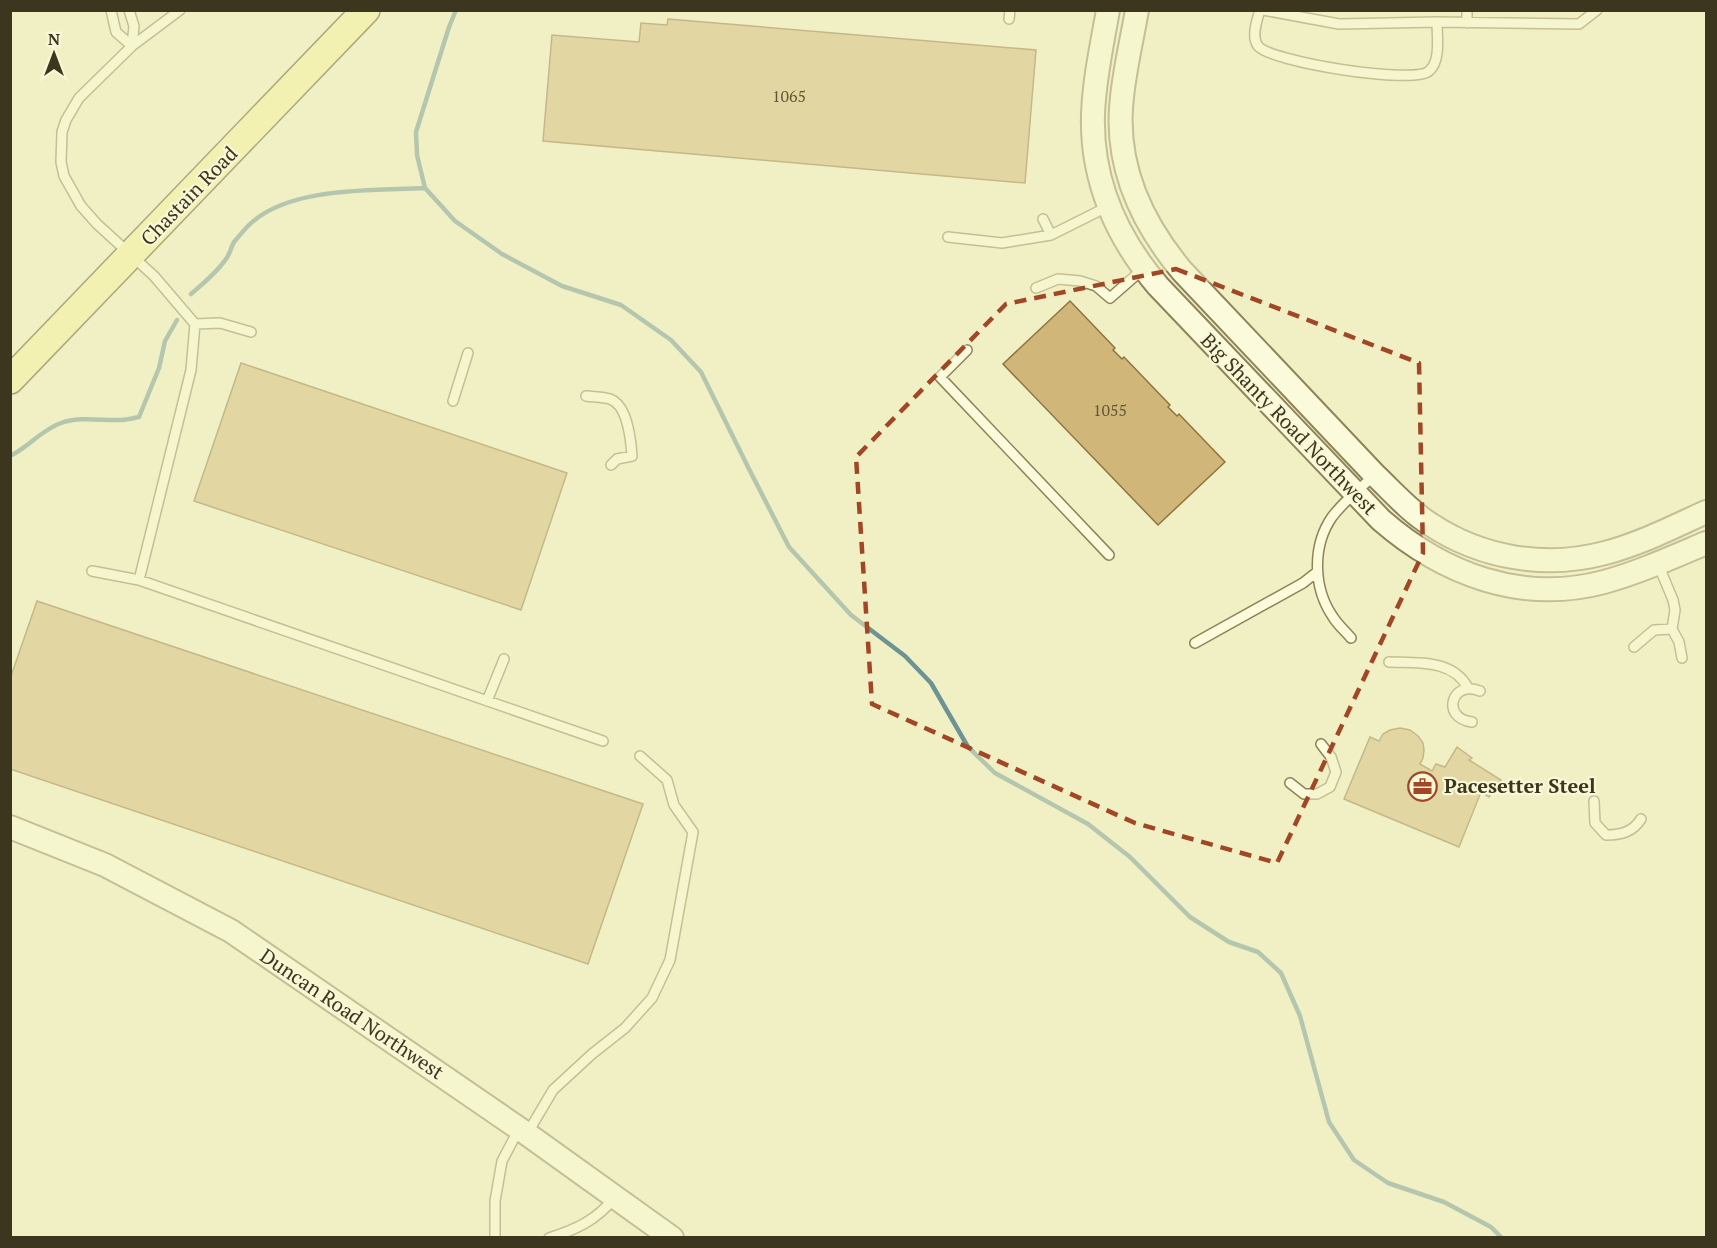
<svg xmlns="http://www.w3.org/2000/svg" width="1717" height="1248" font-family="'PT Serif',serif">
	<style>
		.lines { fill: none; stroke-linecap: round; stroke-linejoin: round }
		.stream { stroke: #6d9394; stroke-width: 4.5 }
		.building { fill: #d1b679; stroke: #8e743e; stroke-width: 1.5 }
		.service-casing { stroke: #8e845a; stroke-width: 12 }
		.tertiary-casing { stroke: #8e845a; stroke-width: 26 }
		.primary-casing { stroke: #5b502e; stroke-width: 30 }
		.service { stroke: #fbfada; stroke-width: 9 }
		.tertiary { stroke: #fbfada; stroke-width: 22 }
		.primary { stroke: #f6f29c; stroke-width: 27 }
		.marked { fill: none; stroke: #a14726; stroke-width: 4.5; stroke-dasharray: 12 8; stroke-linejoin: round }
		.labels { text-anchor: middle; stroke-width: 4.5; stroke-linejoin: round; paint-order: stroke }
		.number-label { font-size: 16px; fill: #625636 }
		.street-label { font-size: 20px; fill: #3d361f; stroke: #f8f7d6 }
		.poi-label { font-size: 20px; font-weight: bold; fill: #3d361f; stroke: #f8f7d6; text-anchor: start }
	</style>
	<rect width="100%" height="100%" fill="#f1f0c5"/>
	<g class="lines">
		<path class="stream" d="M456,10l-7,17 -33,105 1,23 8,33 30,33 47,33 60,32 59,19 50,35 30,32 48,97 40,78 62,68 54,41 26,27 37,64 27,26 93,51 42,33 60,60 39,25 29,10 23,21 19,43 29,106 25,38 34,23 56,19 47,25 11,11
			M191,294c13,-11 26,-22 35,-35 4,-5 5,-12 8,-17 5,-6 10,-12 15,-17 40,-39 124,-34 176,-37
			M10,456c19,-9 31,-26 51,-33 19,-7 40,-2 60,-3 6,0 12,-2 18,-3l20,-49 6,-27 12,-21"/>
	</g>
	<path class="building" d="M668,19l368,31 -11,133 -482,-42 9,-106 87,7 2,-19 26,2z
		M1070,301l45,47 -2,2 9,9 2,-2 46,48 -2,2 9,9 2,-2 46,48 -67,63 -155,-161z
		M241,363l326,110 -46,137 -327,-109z
		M37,601l606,203 -55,160 -578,-195v-90z
		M1400,728l10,2 8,6 5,7 1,7 -1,8 -3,6 12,7 4,-7 9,3 12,-20 15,11 -3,2 32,20 -12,17 -8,-5 -22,55 -115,-48 26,-62 9,4 4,-7 7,-4z"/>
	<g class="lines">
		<defs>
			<path id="service" d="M111,10l5,22 16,14
				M129,10l5,16 -2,20
				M180,10l-48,36 -53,52 -13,22 -4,12 -1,30 3,14 17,30 16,18 57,52 41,48 25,-1 31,9
				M1260,10c-3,10 -9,27 -2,36 13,16 156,39 171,25 12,-10 8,-34 8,-49
				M1263,10l76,14 98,-2 142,2 18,-14
				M1009,19l1,-9
				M1467,23v-13
				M1043,219l8,16 58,-29
				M948,237l54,6 49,-8
				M1036,288l22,-9 22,2 16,5 14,12 33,-29
				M967,350l-27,27 169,178
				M586,396c7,1 17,1 24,3 18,6 21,42 22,57l-15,3 -6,6
				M453,401l15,-48
				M92,571l47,9 52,-210 4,-46
				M139,580l464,161
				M1672,629l7,13 3,16
				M1351,638c-6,-7 -13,-13 -18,-21 -20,-29 -21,-71 -1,-100 12,-16 28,-29 43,-42
				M1195,643l108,-60 14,-11
				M1634,647l20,-17 18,-1 3,-19 -2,-10 -15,-36
				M1389,662c28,1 64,-3 79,26
				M487,701l17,-42
				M1472,722c-32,-4 -20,-43 8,-31
				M1290,783l14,11h13l13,-7 6,-15 -5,-15 -10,-13
				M1594,801l1,22 11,12c15,0 27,-3 35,-16
				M527,1134l26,-44 39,-36 33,-26 27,-30 18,-38 23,-128 -19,-27 -7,-25 -27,-24
				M495,1238v-37l7,-40 17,-32
				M549,1238c26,-8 48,-18 65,-40"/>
			<path id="tertiary" d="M1108,10c-6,35 -14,70 -15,105 -2,65 24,123 65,171l223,234c62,54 140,84 223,62 36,-10 69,-25 102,-39
				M1137,10c-5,29 -12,58 -15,87 -8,66 19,125 60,174l193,204c18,17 34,36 55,49 51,34 115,45 175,29 35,-9 68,-26 101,-41
				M10,827l95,38 126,66 296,203 145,104"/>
			<path id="primary" d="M10,380l356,-370"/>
		</defs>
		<use href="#service" class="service-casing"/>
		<use href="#tertiary" class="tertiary-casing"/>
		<use href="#primary" class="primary-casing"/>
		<use href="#service" class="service"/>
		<use href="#tertiary" class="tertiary"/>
		<use href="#primary" class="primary"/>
	</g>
	<path d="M0 0H1717V1248H0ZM1176,269l243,94 4,190 -146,310 -142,-40 -263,-119 -16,-247 150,-153z" fill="#f1f0c5" fill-opacity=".55" fill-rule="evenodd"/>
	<path class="marked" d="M1176,269l243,94 4,190 -146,310 -142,-40 -263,-119 -16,-247 150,-153z"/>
	<defs>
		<symbol id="office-ring" viewBox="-11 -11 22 22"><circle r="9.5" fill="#f8f7d6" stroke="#a14726" stroke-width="1.5"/><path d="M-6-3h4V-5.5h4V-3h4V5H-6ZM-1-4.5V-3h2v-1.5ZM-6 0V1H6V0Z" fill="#a14726"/></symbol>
	</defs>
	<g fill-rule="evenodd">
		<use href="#office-ring" x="1406" y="770" width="33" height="33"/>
	</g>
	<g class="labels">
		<g class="number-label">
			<text x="789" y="102">1065</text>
			<text x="1110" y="416">1055</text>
		</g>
		<g class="street-label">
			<text transform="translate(189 196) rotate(-46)" y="7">Chastain Road</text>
			<text transform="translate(1289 424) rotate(46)" y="7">Big Shanty Road Northwest</text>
			<text transform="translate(352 1014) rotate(34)" y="7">Duncan Road Northwest</text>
		</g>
		<g class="poi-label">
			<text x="1444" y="793">Pacesetter Steel</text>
		</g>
	</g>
	<rect width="1717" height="1248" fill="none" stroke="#3d361f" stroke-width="24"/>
	<g transform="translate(54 54)" stroke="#f8f7d6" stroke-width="4.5" paint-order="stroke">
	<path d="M0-4.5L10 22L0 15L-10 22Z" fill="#3d361f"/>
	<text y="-9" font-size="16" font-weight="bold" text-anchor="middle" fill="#3d361f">N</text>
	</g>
</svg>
